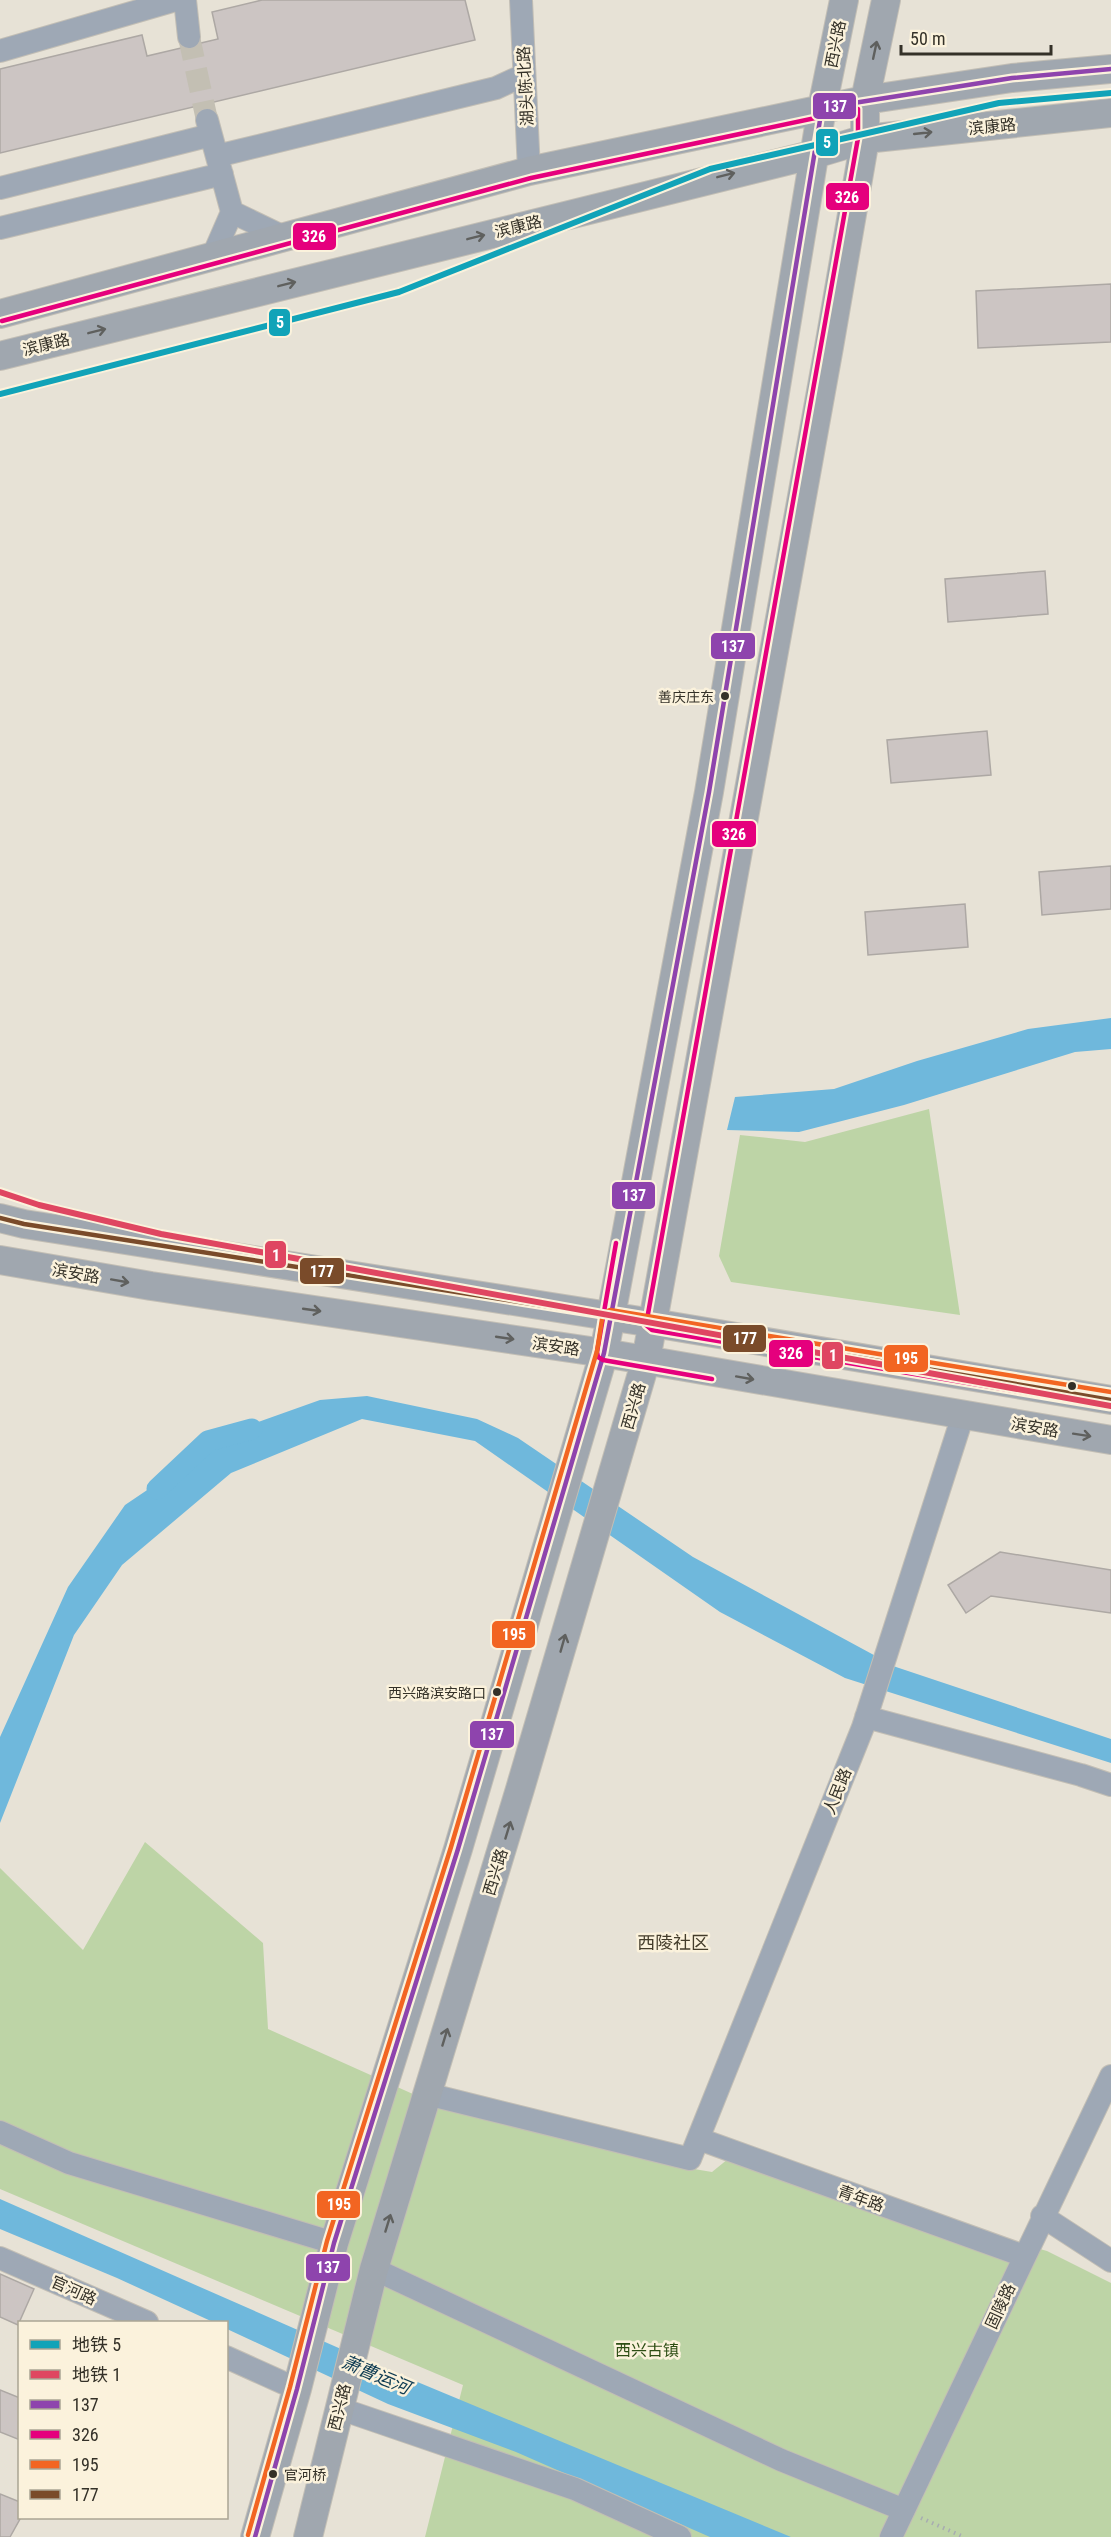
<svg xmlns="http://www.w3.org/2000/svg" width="1111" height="2537" font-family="'Roboto Condensed','Noto Sans SC',sans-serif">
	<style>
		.green { fill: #bdd4a6 }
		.water { fill: #6fb8dc }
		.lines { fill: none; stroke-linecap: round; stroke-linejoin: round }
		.canal { stroke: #6fb8dc; stroke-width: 21 }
		.building { fill: #ccc5c3; stroke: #ada8a4; stroke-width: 1.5 }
		.minor-tunnel { stroke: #c3bfb3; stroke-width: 22; stroke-dasharray: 22 11; stroke-linecap: butt }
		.minor-casing { stroke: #c2beb5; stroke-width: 24 }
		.major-casing { stroke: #c2beb5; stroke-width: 30 }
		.path { stroke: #a7acb1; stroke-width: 4; stroke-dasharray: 1.5 4.5; stroke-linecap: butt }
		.minor { stroke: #9ea8b5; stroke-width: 22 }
		.major { stroke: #a0a7af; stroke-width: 28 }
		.bus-1-casing { stroke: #fbf2dc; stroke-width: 9 }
		.bus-2-casing { stroke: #fbf2dc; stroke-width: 9 }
		.bus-3-casing { stroke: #fbf2dc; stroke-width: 9 }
		.bus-4-casing { stroke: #fbf2dc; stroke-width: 9 }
		.bus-1 { stroke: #8e44ad; stroke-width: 4.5 }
		.bus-2 { stroke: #e5007d; stroke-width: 4.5 }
		.bus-3 { stroke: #f26522; stroke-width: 4.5 }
		.bus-4 { stroke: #7a4b2a; stroke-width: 4.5 }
		.metro-1-casing { stroke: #fbf2dc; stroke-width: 10 }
		.metro-2-casing { stroke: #fbf2dc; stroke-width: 10 }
		.metro-1 { stroke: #11a3b8; stroke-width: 6 }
		.metro-2 { stroke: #df4661; stroke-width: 6 }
		.oneway { stroke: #5f605e }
		.bus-dot { fill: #343128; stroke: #fbf2dc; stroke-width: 2 }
		.labels { text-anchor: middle; stroke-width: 5; stroke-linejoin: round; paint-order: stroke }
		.bus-label { font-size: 14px; fill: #343128; stroke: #fbf2dc; text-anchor: end }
		.street-label { font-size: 16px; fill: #343128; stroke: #fbf2dc }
		.park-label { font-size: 16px; fill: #2d4e14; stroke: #fbf2dc }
		.neighbourhood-label { font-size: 18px; fill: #443d2b; stroke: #fbf2dc }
		.water-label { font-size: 18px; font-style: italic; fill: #0e3b52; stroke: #fbf2dc }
		.line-badge { stroke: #fbf2dc; stroke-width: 2 }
		.badge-label { font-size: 16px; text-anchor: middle; font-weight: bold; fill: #fff }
	</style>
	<rect width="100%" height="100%" fill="#e7e2d6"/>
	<path class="green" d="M929,1109l31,206 -229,-33 -12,-26 21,-121 65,7z
		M145,1842l118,101 5,86 185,83 241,57 18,3 16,-13 109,34 210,58 64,32v254h-686l38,-152 -463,-196v-321l83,82z"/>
	<path class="water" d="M1111,1018v31l-36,3 -171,53 -105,27 -72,-2 8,-33 99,-8 83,-28 111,-32z
		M367,1396l110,23 41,19 175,119 203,110 215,72v24l-266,-85 -125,-66 -245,-171 -113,-22 -131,54 -109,92 -48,70 -74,188v-86l68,-150 57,-82 111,-75 84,-30z
		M0,2199l391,172 400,166h-81l-194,-85 -128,-48 -161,-75 -1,-7h-13l-96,-44 -117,-49z"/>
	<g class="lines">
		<path class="canal" d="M157,1489l51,-48 44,-12"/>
	</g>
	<path class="building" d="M262,0h203l10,40 -475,113v-84l142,-34 5,21 34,-8 10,2 10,-7 17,-4 -6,-27z
		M1111,284v58l-133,6 -2,-57z
		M1045,571l3,43 -100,8 -3,-43z
		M987,731l4,44 -100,8 -4,-43z
		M1111,866v43l-69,6 -3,-43z
		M965,904l3,43 -100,8 -3,-43z
		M1000,1552l111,18v43l-120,-17 -25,17 -18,-28z
		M0,2274l34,15 -16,36 -18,-8z
		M0,2390l20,8v42l-20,-8z
		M0,2494l20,8v17l-10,18h-10z"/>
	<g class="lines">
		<path class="minor-tunnel" d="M189,37l18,83"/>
		<defs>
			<path id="minor" d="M185,0l4,37
				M521,0l8,171
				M0,51l176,-51
				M207,120l25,92 -20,46
				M217,156l279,-68 28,-13
				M0,188l211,-53
				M232,212l54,26
				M0,228l222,-54
				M866,1717l215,58 30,10
				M427,2094l263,65 173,-432 100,-312
				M0,2132l69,31 265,80
				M699,2139l325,117
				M1042,2216l69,45
				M0,2258l147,64
				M374,2269l407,191 123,50
				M226,2357l71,32
				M338,2408l237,81 105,48
				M891,2537l220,-461"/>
			<path id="major" d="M0,314l529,-143 336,-71 147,-22 99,-9
				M0,356l815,-202 50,-15 246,-26
				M0,1218l24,6 629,99 458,77
				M0,1260l151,26 453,67 507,87
				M255,2537l42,-148 37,-146 124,-394 146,-496 105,-561 113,-684 22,-108
				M308,2537l66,-268 146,-480 126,-429 183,-1013 36,-208v-39l21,-100"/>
		</defs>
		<use href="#minor" class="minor-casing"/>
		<use href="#major" class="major-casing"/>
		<path class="path" d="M921,2518l43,19"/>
		<use href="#minor" class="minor"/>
		<use href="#major" class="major"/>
		<defs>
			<path id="bus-1" d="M255,2537l42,-148 37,-146 124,-394 146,-496 105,-561 113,-684 190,-30 99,-9"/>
			<path id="bus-2" d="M2,321l529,-143 327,-69v29l-212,1187 6,5 458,77
				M616,1243l-19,109 1,5 5,3 109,19"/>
			<path id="bus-3" d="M248,2535l42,-148 37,-146 124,-394 146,-496 6,-38 7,-3 501,82"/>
			<path id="bus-4" d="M0,1218l24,6 629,99 458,77"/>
		</defs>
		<use href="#bus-1" class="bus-1-casing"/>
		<use href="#bus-2" class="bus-2-casing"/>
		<use href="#bus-3" class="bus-3-casing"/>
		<use href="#bus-4" class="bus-4-casing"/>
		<use href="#bus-1" class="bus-1"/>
		<use href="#bus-2" class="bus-2"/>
		<use href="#bus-3" class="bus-3"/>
		<use href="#bus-4" class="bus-4"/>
		<defs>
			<path id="metro-1" d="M0,394l399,-102 311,-123 289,-66 112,-10"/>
			<path id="metro-2" d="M0,1192l39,13 122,29 950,172"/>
		</defs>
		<use href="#metro-1" class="metro-1-casing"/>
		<use href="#metro-2" class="metro-2-casing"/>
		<use href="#metro-1" class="metro-1"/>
		<use href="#metro-2" class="metro-2"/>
	</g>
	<defs><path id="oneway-shaft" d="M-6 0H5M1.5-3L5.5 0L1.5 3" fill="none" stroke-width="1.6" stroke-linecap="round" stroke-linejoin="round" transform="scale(1.5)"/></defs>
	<g class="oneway">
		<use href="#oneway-shaft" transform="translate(875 50) rotate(-78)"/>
		<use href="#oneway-shaft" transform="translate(923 133) rotate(-6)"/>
		<use href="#oneway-shaft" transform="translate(726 175) rotate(-14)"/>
		<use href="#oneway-shaft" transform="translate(476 237) rotate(-14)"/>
		<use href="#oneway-shaft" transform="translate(287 284) rotate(-14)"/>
		<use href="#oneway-shaft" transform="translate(97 331) rotate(-14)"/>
		<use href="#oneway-shaft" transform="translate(120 1281) rotate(10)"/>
		<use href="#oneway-shaft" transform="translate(312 1310) rotate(8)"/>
		<use href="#oneway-shaft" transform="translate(505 1338) rotate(8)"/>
		<use href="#oneway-shaft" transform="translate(745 1378) rotate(10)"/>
		<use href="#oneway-shaft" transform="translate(1082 1435) rotate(9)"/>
		<use href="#oneway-shaft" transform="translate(563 1643) rotate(-74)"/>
		<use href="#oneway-shaft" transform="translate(508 1830) rotate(-73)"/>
		<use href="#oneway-shaft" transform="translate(445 2037) rotate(-73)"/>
		<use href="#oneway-shaft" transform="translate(388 2223) rotate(-73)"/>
	</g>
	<g class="bus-dot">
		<circle cx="725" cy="696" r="5"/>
		<circle cx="1072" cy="1386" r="5"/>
		<circle cx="497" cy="1692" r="5"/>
		<circle cx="273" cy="2474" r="5"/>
	</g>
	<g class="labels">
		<g class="bus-label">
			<text x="714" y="702">善庆庄东</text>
			<text x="486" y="1698">西兴路滨安路口</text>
			<text x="284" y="2480" text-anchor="start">官河桥</text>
		</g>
		<g class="street-label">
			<text transform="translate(835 44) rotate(-79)" y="6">西兴路</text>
			<text transform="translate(525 86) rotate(-93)" y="6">湖头陈北路</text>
			<text transform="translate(992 126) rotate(-6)" y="6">滨康路</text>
			<text transform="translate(518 226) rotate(-14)" y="6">滨康路</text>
			<text transform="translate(46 344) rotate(-14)" y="6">滨康路</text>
			<text transform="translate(76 1273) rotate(10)" y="6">滨安路</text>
			<text transform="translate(556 1346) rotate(8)" y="6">滨安路</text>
			<text transform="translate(633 1406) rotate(-74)" y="6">西兴路</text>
			<text transform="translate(1035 1427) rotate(10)" y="6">滨安路</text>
			<text transform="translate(837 1791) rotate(-68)" y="6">人民路</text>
			<text transform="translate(495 1872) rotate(-73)" y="6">西兴路</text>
			<text transform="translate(861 2198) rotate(20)" y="6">青年路</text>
			<text transform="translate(74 2290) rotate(24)" y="6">官河路</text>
			<text transform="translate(1000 2306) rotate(-65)" y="6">固陵路</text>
			<text transform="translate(339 2407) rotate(-76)" y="6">西兴路</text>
		</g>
		<g class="park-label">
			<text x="647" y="2356">西兴古镇</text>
		</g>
		<g class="neighbourhood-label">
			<text x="673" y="1949">西陵社区</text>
		</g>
		<g class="water-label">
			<text transform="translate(376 2375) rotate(23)" y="6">萧曹运河</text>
		</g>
	</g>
	<g class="line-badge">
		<rect x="812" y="92" width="45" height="28" rx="6" fill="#8e44ad"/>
		<rect x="815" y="128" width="24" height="29" rx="6" fill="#11a3b8"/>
		<rect x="825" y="182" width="45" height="29" rx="6" fill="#e5007d"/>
		<rect x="292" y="222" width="45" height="29" rx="6" fill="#e5007d"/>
		<rect x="268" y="308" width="23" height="29" rx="6" fill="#11a3b8"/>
		<rect x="710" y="632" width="46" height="28" rx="6" fill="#8e44ad"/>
		<rect x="711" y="820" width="46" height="28" rx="6" fill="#e5007d"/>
		<rect x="611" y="1181" width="45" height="29" rx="6" fill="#8e44ad"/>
		<rect x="264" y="1240" width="23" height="29" rx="6" fill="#df4661"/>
		<rect x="299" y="1257" width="46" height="28" rx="6" fill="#7a4b2a"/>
		<rect x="722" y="1324" width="45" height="29" rx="6" fill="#7a4b2a"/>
		<rect x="768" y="1339" width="46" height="29" rx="6" fill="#e5007d"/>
		<rect x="821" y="1341" width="23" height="29" rx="6" fill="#df4661"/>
		<rect x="883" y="1344" width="46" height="29" rx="6" fill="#f26522"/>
		<rect x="491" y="1620" width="45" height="29" rx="6" fill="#f26522"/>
		<rect x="469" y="1720" width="46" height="29" rx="6" fill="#8e44ad"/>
		<rect x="316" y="2190" width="45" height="29" rx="6" fill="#f26522"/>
		<rect x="305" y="2253" width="46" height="29" rx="6" fill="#8e44ad"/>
	</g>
	<g class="badge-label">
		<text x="835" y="112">137</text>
		<text x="827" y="148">5</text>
		<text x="847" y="203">326</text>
		<text x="314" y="242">326</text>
		<text x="280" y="328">5</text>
		<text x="733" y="652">137</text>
		<text x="734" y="840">326</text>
		<text x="634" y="1201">137</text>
		<text x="276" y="1261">1</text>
		<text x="322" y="1277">177</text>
		<text x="745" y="1344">177</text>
		<text x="791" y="1359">326</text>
		<text x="833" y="1361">1</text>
		<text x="906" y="1364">195</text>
		<text x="514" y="1640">195</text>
		<text x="492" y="1740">137</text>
		<text x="339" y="2210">195</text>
		<text x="328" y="2273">137</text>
	</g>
	<rect x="18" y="2321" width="210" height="198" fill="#fbf2dc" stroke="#aba594" stroke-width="1.5"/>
	<rect x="30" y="2340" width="30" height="9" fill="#11a3b8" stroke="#aba594" stroke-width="1.5"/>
	<text x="72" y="2351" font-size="18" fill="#343128">地铁 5</text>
	<rect x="30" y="2370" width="30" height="9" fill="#df4661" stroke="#aba594" stroke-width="1.5"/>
	<text x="72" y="2381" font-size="18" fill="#343128">地铁 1</text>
	<rect x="30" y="2400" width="30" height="9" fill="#8e44ad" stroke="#aba594" stroke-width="1.5"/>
	<text x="72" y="2411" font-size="18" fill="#343128">137</text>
	<rect x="30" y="2430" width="30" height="9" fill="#e5007d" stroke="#aba594" stroke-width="1.5"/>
	<text x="72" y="2441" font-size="18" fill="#343128">326</text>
	<rect x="30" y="2460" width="30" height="9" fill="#f26522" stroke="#aba594" stroke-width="1.5"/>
	<text x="72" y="2471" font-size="18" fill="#343128">195</text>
	<rect x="30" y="2490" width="30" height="9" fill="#7a4b2a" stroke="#aba594" stroke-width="1.5"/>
	<text x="72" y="2501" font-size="18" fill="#343128">177</text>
	<path d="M901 45v9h150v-9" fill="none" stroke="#343128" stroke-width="3"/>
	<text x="910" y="45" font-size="18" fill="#343128" stroke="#fbf2dc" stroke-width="4.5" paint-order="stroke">50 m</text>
</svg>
